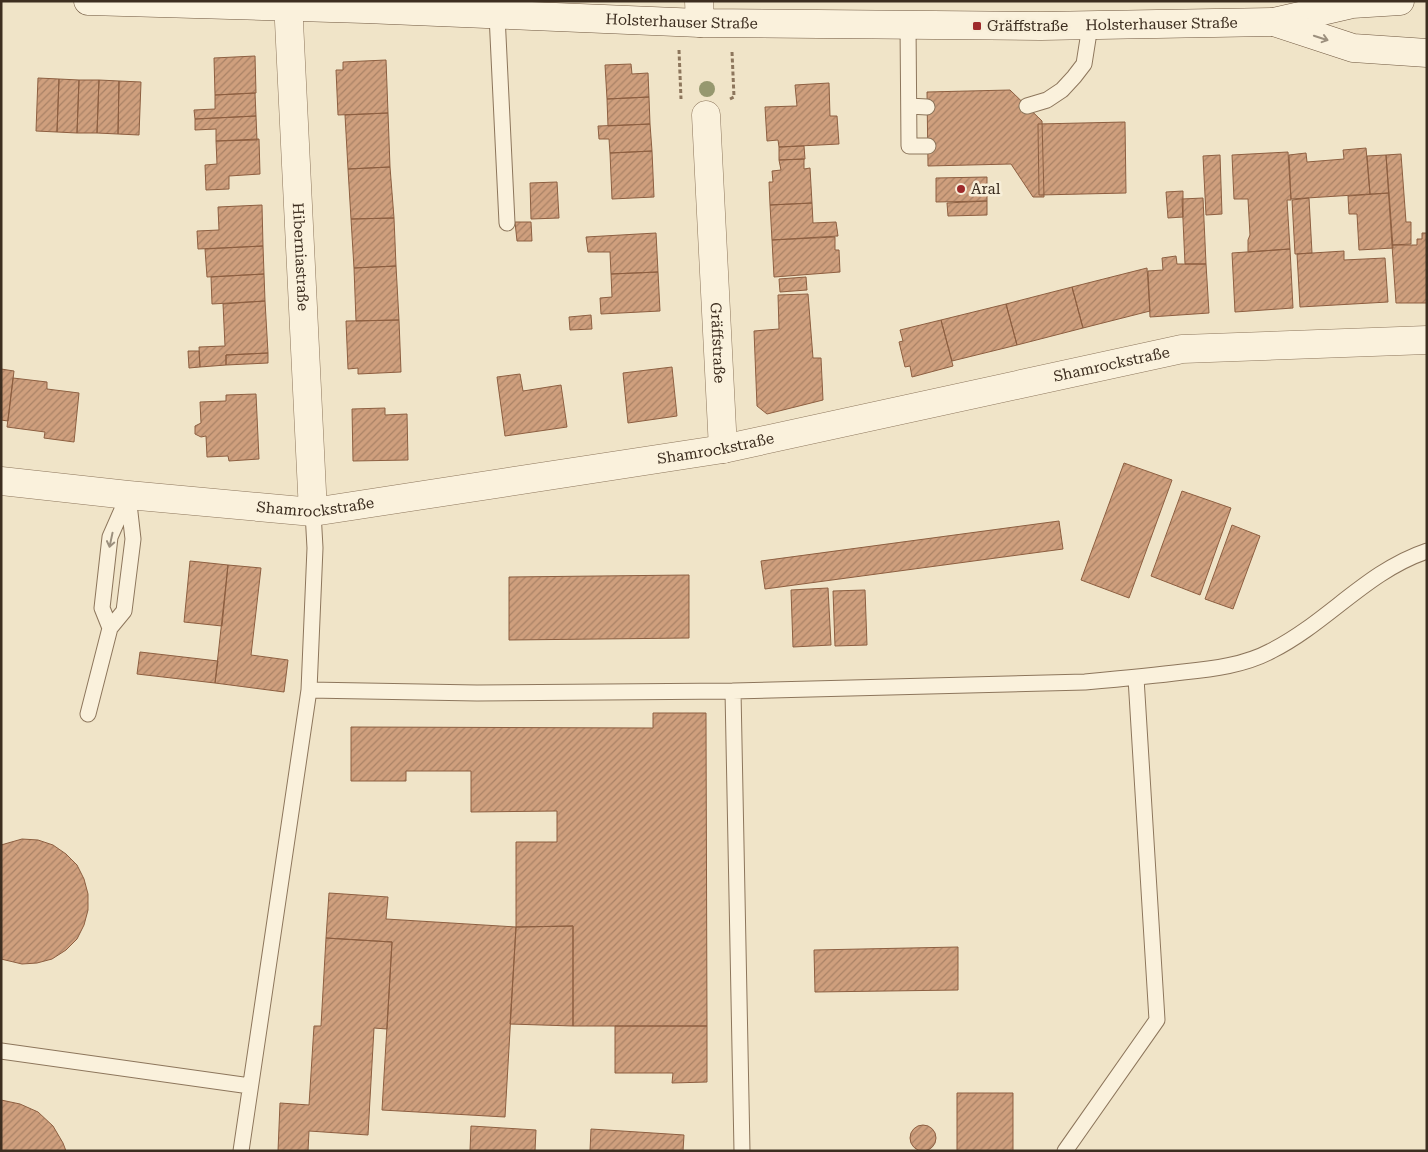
<svg xmlns="http://www.w3.org/2000/svg" width="1428" height="1152" font-family="'Roboto Serif',serif">
	<style>
		.building { fill: url(#building-hatch); stroke: #8d5f41 }
		.lines { fill: none; stroke-linecap: round; stroke-linejoin: round }
		.lane-casing { stroke: #8d765c; stroke-width: 17 }
		.street-casing { stroke: #8d765c; stroke-width: 29 }
		.secondary-casing { stroke: #6f573f; stroke-width: 29 }
		.path { stroke: #8d765c; stroke-width: 3; stroke-dasharray: 4 2.5; stroke-linecap: butt }
		.lane { stroke: #faf1dc; stroke-width: 15 }
		.street { stroke: #faf1dc; stroke-width: 28 }
		.secondary { stroke: #faf1dc; stroke-width: 28 }
		.tree { fill: #96986f }
		.oneway { stroke: #9c907e }
		.poi-dot { fill: #9e2a2b; stroke: #f7eed8; stroke-width: 2 }
		.labels { text-anchor: middle; stroke-width: 5; stroke-linejoin: round; paint-order: stroke }
		.street-label { font-size: 15px; fill: #3d2e20; stroke: #f7eed8 }
		.poi-label { font-size: 15px; fill: #3d2e20; stroke: #f7eed8; text-anchor: start }
	</style>
	<defs>
		<pattern id="building-hatch" width="6" height="6" patternUnits="userSpaceOnUse" patternTransform="scale(1.25)"><rect width="6" height="6" fill="#cf9f7d"/><path d="M-1 1l2-2M0 6l6-6M5 7l2-2" fill="none" stroke="#a98266"/></pattern>
	</defs>
	<rect width="100%" height="100%" fill="#f0e4c8"/>
	<path class="building" d="M255,56l1,37 -41,2 -1,-37z
		M386,60l2,53 -50,2 -2,-45h7v-8z
		M631,64l1,10 16,-1 1,24 -42,2 -2,-34z
		M38,78l21,1 -2,53 -21,-1z
		M59,79l20,1 -2,53 -20,-1z
		M79,80h20l-2,53h-20z
		M99,80l20,1 -1,53 -21,-1z
		M119,81l22,1 -2,53 -21,-1z
		M829,83l1,33h7l2,28 -60,3 -1,-7 -11,1 -2,-34 32,-1 -2,-21z
		M1010,90l32,31 2,76h-11l-22,-33 -83,2 -1,-74z
		M255,93l1,23 -61,3 -1,-9 21,-1v-14z
		M649,97l1,27 -42,2 -1,-27z
		M388,113l2,54 -42,2 -3,-54z
		M256,116l1,24 -41,1v-12l-21,1v-11z
		M1125,122l1,71 -87,2 -1,-71z
		M650,124l2,27 -42,2 -1,-14h-10l-1,-13z
		M259,139l1,35 -31,2v13l-23,1 -1,-25 12,-1 -1,-23z
		M804,146l1,13 -26,1v-13z
		M1366,148l4,46 -79,5 -2,-44 17,-2 1,9 37,-3 -1,-9z
		M652,151l2,46 -42,2 -2,-46z
		M1288,152l3,48h-4l3,49 -42,3v-12l2,-5 -2,-36h-14l-2,-44z
		M1401,154l5,68h5v22l-19,1 -6,-90z
		M1220,155l2,59 -16,1 -3,-59z
		M1386,155l3,38 -19,1 -3,-38z
		M804,159v10l6,-1 2,35 -42,2 -1,-23h4l-1,-11 9,-1 -2,-10z
		M390,167l4,51 -43,1 -3,-50z
		M987,177v24l-51,1v-24z
		M557,182l2,36 -28,1 -1,-36z
		M1183,191v26l-15,1 -2,-26z
		M1389,193l4,55 -34,2 -2,-36h-8l-1,-18z
		M1203,198l3,66h-21l-3,-65z
		M1309,198l3,55 -17,1 -3,-54z
		M987,201v14l-39,1 -1,-13z
		M812,203l1,20 23,-1 2,14 -66,4 -2,-35z
		M262,205l1,41 -65,3 -1,-18 22,-1 -1,-23z
		M394,218l2,48 -42,2 -3,-49z
		M515,222h16l1,19h-15z
		M656,233l2,39 -47,2 -1,-22h-22l-2,-15z
		M1422,233h5v70h-31l-4,-58h25v-6h5z
		M835,237v13h4l1,22 -66,5 -2,-37z
		M263,246l1,28 -57,3 -2,-28z
		M1290,249l3,59 -58,4 -3,-59z
		M1344,251v9l41,-2 3,44 -88,5 -3,-53z
		M1176,256l1,8h29l3,49 -59,4 -2,-46 15,-1 -1,-12z
		M396,266l3,54 -43,1 -2,-53z
		M1147,268l3,43 -67,17 -11,-41z
		M658,272l2,39 -59,3 -1,-16 12,-1 -1,-23z
		M264,274l1,27 -53,3 -1,-27z
		M806,277l1,13 -27,2 -1,-13z
		M1072,287l11,41 -66,17 -11,-41z
		M808,294l5,64h8l2,42 -56,14 -10,-8 -3,-75 25,-2 -1,-34z
		M265,301l3,52 -42,2v10l-26,2 -1,-20 26,-1 -2,-42z
		M1006,304l11,41 -65,16 -11,-41z
		M591,315l1,14 -22,1 -1,-13z
		M399,320l2,52 -43,2v-6l-10,1 -2,-48z
		M941,320l12,46 -41,11 -2,-11 -5,1 -6,-25 4,-1 -3,-11z
		M188,351h11l1,16 -11,1z
		M268,353v10l-42,2v-10z
		M672,367l5,49 -49,7 -5,-50z
		M1,369l13,2 -6,50 -7,-1z
		M520,374l3,17 38,-6 6,42 -62,9 -8,-59z
		M13,378l34,4v7l32,4 -5,49 -30,-4 1,-6 -38,-5z
		M256,394l3,65 -30,2 -1,-5 -21,1 -1,-21 -5,1 -6,-3v-8l6,-3 -1,-21 26,-1v-6z
		M385,408v7l22,-1 1,46 -55,1 -1,-52z
		M1124,463l48,17 -43,118 -48,-18z
		M1182,491l49,17 -31,87 -49,-19z
		M1059,521l4,28 -298,40 -4,-28z
		M1232,525l28,11 -27,73 -28,-10z
		M190,561l38,4 -6,61 -38,-4z
		M228,565l33,3 -10,87 37,5 -4,32 -69,-9z
		M689,575v63l-180,2v-63z
		M828,588l3,57 -38,2 -2,-57z
		M865,590l2,55 -32,1 -2,-55z
		M140,652l78,9 -3,22 -78,-9z
		M653,713h53l1,313h-134v-100l-57,1v-85h41v-31l-86,1v-41h-65v10h-55v-54l302,1z
		M22,839l16,1 15,5 13,9 11,11 7,14 4,15v16l-4,15 -7,14 -11,11 -14,9 -15,4 -15,1 -21,-5v-114z
		M329,893l59,4 -2,22 130,8 -11,190 -123,-7 10,-168 -66,-4z
		M573,926v100l-63,-2 6,-97z
		M326,938l66,4 -5,87 -13,-1 -6,107 -59,-4 -1,20h-30l2,-48 29,2 5,-79h7z
		M958,947v43l-143,2 -1,-42z
		M615,1026h92v56l-35,1 1,-10h-58z
		M957,1093h56v58h-56z
		M1,1100l19,4 18,8 15,14 10,17 3,8h-65z
		M910 1138a13 13 0 1 1 26 0a13 13 0 1 1-26 0Z
		M471,1126l65,4 -1,21h-65z
		M591,1129l93,6 -1,16h-93z"/>
	<g class="lines">
		<defs>
			<path id="lane" d="M497,15l10,208
				M908,24l1,122h19
				M909,106l18,1
				M1027,106l20,-6 15,-10 12,-13 10,-13 6,-38
				M110,628l-8,-20 8,-71 18,-41
				M309,690l168,3 256,-2 352,-9c33,-3 66,-6 98,-10 30,-3 62,-7 88,-21 56,-28 96,-80 156,-100
				M733,691l9,460
				M88,714l22,-86 14,-17 9,-72 -5,-44
				M1,1051l249,35
				M241,1151l68,-461 6,-142 -2,-36
				M1065,1151l92,-131 -21,-342"/>
			<g id="street">
				<path id="s1" d="M288,1l25,511"/>
				<path d="M699,1l1,22"/>
				<path id="s2" d="M706,115l17,334"/>
				<path id="s3" d="M1,481l127,14 185,17 410,-63 459,-100 245,-9"/>
			</g>
			<g id="secondary">
				<path id="s4" d="M88,1l277,8 335,14 341,3 233,-4 78,-18 48,-3"/>
				<path d="M1274,22l79,26 74,5"/>
			</g>
		</defs>
		<use href="#lane" class="lane-casing"/>
		<use href="#street" class="street-casing"/>
		<use href="#secondary" class="secondary-casing"/>
		<path class="path" d="M679,50l2,49
			M730,99l4,-2 -2,-45"/>
		<use href="#lane" class="lane"/>
		<use href="#street" class="street"/>
		<use href="#secondary" class="secondary"/>
	</g>
	<circle class="tree" cx="707" cy="89" r="8"/>
	<defs><path id="oneway-shaft" d="M-6 0H5M1.5-3L5.5 0L1.5 3" fill="none" stroke-width="1.6" stroke-linecap="round" stroke-linejoin="round" transform="scale(1.25)"/></defs>
	<g class="oneway">
		<use href="#oneway-shaft" transform="translate(1321 38) rotate(18)"/>
		<use href="#oneway-shaft" transform="translate(111 540) rotate(102)"/>
	</g>
	<g class="poi-dot">
		<rect x="972" y="21" width="10" height="10" rx="2.5"/>
		<circle cx="961" cy="189" r="5"/>
	</g>
	<g class="labels">
		<g class="street-label">
			<text dy="5" stroke="none"><textPath href="#s4" startOffset="594">Holsterhauser Straße</textPath></text>
			<text dy="5" stroke="none"><textPath href="#s4" startOffset="1074">Holsterhauser Straße</textPath></text>
			<text dy="5" stroke="none"><textPath href="#s1" startOffset="256">Hiberniastraße</textPath></text>
			<text dy="5" stroke="none"><textPath href="#s2" startOffset="228">Gräffstraße</textPath></text>
			<text dy="5" stroke="none"><textPath href="#s3" startOffset="1126">Shamrockstraße</textPath></text>
			<text dy="5" stroke="none"><textPath href="#s3" startOffset="721">Shamrockstraße</textPath></text>
			<text dy="5" stroke="none"><textPath href="#s3" startOffset="316">Shamrockstraße</textPath></text>
		</g>
		<g class="poi-label">
			<text x="987" y="31">Gräffstraße</text>
			<text x="971" y="194">Aral</text>
		</g>
	</g>
	<rect width="1428" height="1152" fill="none" stroke="#3d2e20" stroke-width="5"/>
</svg>
